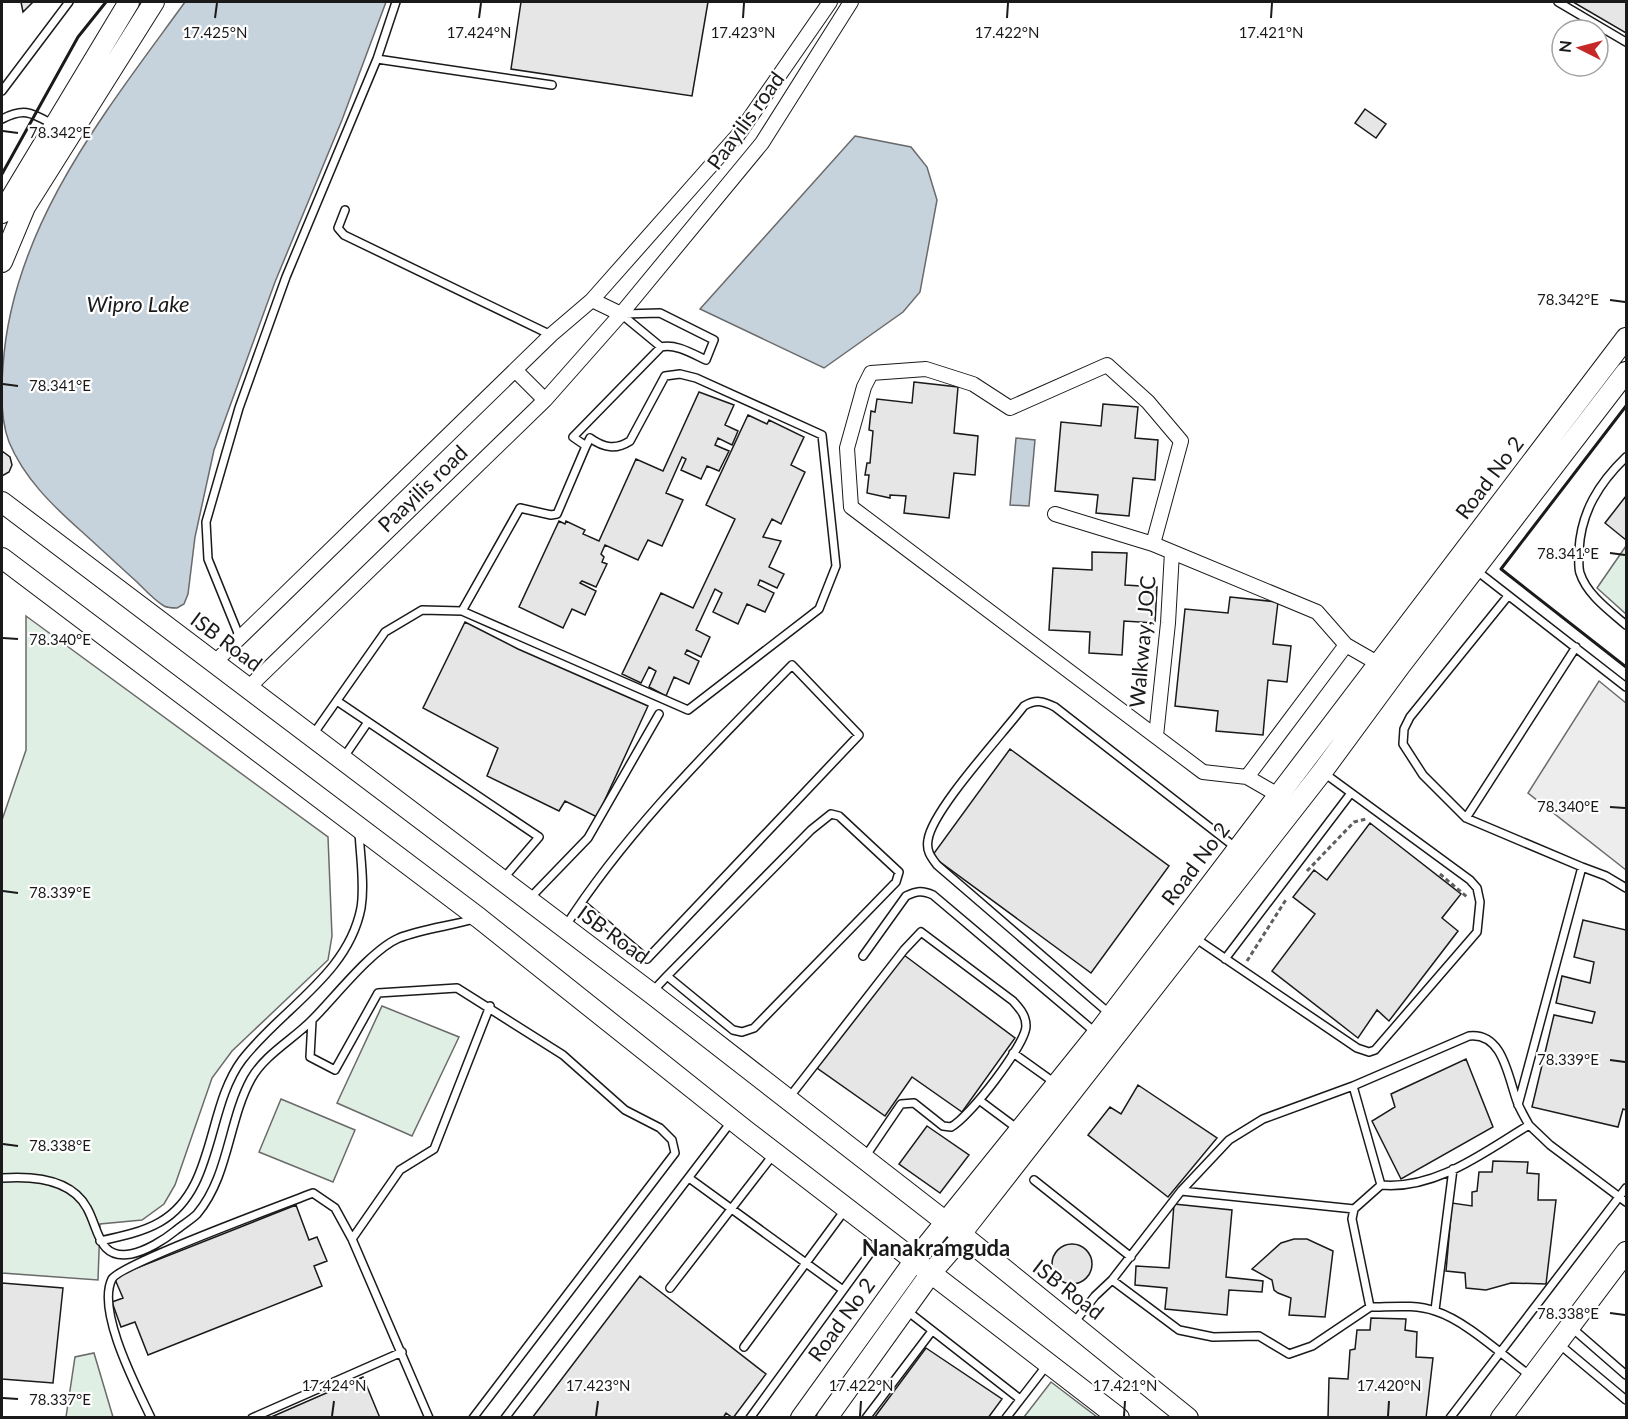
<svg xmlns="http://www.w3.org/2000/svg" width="1628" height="1419" font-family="Lato,sans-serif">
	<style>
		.green { fill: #e0efe3; stroke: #6a6a6a; stroke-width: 1.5 }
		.parking { fill: #ededed; stroke: #6a6a6a; stroke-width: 1.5 }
		.water { fill: #c6d2dc; stroke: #6a6a6a; stroke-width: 1.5 }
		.building { fill: #e6e6e6; stroke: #1a1a1a; stroke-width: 1.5 }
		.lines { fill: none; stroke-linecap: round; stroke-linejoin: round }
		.lane-casing { stroke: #1a1a1a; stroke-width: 10 }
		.street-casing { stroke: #1a1a1a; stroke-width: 16 }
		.secondary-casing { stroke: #1a1a1a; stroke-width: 22 }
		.path { stroke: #5f5f5f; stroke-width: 3; stroke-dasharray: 4.5 3; stroke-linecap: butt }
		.lane { stroke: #fff; stroke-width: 7 }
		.street { stroke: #fff; stroke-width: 14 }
		.secondary { stroke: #fff; stroke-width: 20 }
		.wall { stroke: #1a1a1a; stroke-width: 3 }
		.ticks { fill: none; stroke: #1a1a1a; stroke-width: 2 }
		.labels { text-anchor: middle; stroke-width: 4.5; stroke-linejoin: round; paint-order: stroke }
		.street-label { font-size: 21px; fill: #1a1a1a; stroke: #fff }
		.water-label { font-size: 22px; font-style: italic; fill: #1a1a1a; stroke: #fff }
		.neighbourhood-label { font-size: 22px; font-weight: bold; fill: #1a1a1a; stroke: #fff }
		.ticks-label { font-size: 15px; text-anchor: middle; fill: #1a1a1a; stroke: #fff; stroke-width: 4.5; stroke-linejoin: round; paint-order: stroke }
	</style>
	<rect width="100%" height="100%" fill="#fff"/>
	<path class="green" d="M1626,546v68l-29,-26z
		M26,616l302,221 4,99 -4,24 -96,91 -20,27 -37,107 -11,19 -22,16 -42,4 -2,56 -96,-7v-453l24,-70z
		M382,1006l77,31 -47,99 -75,-33z
		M281,1099l74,31 -22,52 -74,-30z
		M94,1353l19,64h-47l9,-60z
		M1051,1382l46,35h-73z"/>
	<path class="parking" d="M1599,681l27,22v167l-98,-77z"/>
	<path class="water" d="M185,2h201l-44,118 -67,162 -61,168 -19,87 -7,57 -4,10 -7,4c-4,0 -9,0 -13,-2 -10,-6 -19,-16 -27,-24 -19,-17 -38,-35 -57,-52 -28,-25 -56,-52 -71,-88 -9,-23 -8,-52 -6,-76 9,-140 103,-255 182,-364z
		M855,136l56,11 16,20 10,33 -17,92 -17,20 -79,56 -124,-59z
		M1016,438l19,2 -6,66 -19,-1z"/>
	<path class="building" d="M21,2h12l-10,10z
		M521,2h187l-16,94 -181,-27z
		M1573,2h53v31z
		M1365,109l21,15 -10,14 -21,-15z
		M914,382l44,5 -4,46 24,3 -3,39 -21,-2 -5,45 -45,-5 2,-17 -16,-1v3l-23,-5 2,-18h-4l2,-12h3l3,-32 -4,-1 2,-19 4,1 2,-13 35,4z
		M699,392l35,13 -9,20 13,6 -6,14 -14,-7 -3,7 14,6 -10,20 -12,-5 -6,13 -20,-9 5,-11 -4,-2 -16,36 17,7 -21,46 -14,-6 -10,20 -33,-15 -4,9 3,3 -2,5 5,2 -11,23 -14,-6 -2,2 16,8 -11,24 -13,-6 -9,19 -44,-21 40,-86 6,3 1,-3 19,9 -2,4 16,7 37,-82 27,12z
		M1103,404l35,3 -3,31 23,2 -3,40 -22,-2 -4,38 -33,-3 2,-18 -43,-4 6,-69 40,4z
		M748,415l19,9 2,-4 35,17 -13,28 14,7 -24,52 -9,-5 -9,18 18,4 -12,26 15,7 -7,14 -17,-8 -2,5 16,8 -9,19 -18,-8 -9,20 -25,-12 9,-19 -7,-4 -19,41 14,7 -9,20 -14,-7 -2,4 14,7 -10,23 -15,-7 -8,19 -17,-9 7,-16 -7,-4 -8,16 -19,-9 39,-81 32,15 42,-89 -29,-14z
		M2,451l8,6 2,8 -3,7 -7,4z
		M1626,496v44l-21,-17z
		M1092,552l35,1 -2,32 32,2 -2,36 -31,-2 -2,34 -33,-2 1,-21 -41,-2 4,-62 39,2z
		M1230,597l48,5 -5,42 18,2 -4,36 -19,-2 -5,55 -47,-4 2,-20 -43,-5 10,-97 43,4z
		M465,622l53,27 130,57 -51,111 -32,-16 -6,10 -72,-35 11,-28 -75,-40z
		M1010,749l159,117 -78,107 -159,-117z
		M1370,823l91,71 -19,24 16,13 -69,90 -12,-11 -19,28 -86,-67 43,-57 -22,-17 21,-27 13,10z
		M1583,920l43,10v180l-3,-1 -5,18 -86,-20 22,-92 38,8 3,-11 -39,-9 6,-27 28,7 4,-21 -20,-5z
		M904,955l111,83 -53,74 -50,-35 -27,39 -68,-48z
		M1466,1059l27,68 -92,52 -29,-58 23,-14 -4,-13z
		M1138,1085l79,53 -49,59 -80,-62 22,-28 11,7z
		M927,1126l42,29 -29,38 -41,-29z
		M1493,1161l35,1 -1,11 12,1 -1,26h18l-10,84 -35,-1 -25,7 -20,-2 -1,-15 -19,-2 6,-68 20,3v-14l5,-1 2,-19h13z
		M1174,1204l58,6 -6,67 37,4 -1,11 -33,-2 -2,25 -62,-6 2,-21 -32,-3 1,-19 33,2z
		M296,1205l13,35 8,-3 10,24 -13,5 8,20 -174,69 -13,-33 -14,5 -9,-25 11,-4 -9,-21z
		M1294,1239h13l26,12 -8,66 -36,-2 2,-17 -13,-5 -4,-3 -2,-10 -20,-11 29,-26z
		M1052 1264a20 20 0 1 1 40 0a20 20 0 1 1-40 0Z
		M640,1276l126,98 -33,44 -7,-5 -3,5h-191z
		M2,1283l61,5 -10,95 -51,-4z
		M1371,1318l35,1 -1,11 12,2 -1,25 17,1 -7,60h-98l1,-40 19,1 2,-29 5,-1 2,-19h13z
		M926,1348l76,51 -14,19h-114z
		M363,1377l17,41h-111z"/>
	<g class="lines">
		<defs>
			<path id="lane" d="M1558,2l68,40
				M377,59l175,26
				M2,91l67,-89
				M2,119c23,-12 30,-6 52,6
				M345,210l-7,18 6,7 207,100
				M621,314l40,33
				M586,446l4,-8c14,10 26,12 40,3l35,-65 15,-2 16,4 126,57 14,131 -17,43 -131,101 -226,-99 58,-103 31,7 6,-1 29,-68 -13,-9 88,-90c14,-4 32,7 45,13l8,-20 -54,-27 -37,1
				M1626,457c-27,26 -45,55 -47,93 0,7 -1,17 1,23 7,22 30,38 46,52
				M1477,571l149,116
				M1508,596l-98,121 -6,12 -1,15 20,31 43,43 116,49
				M240,638l-32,-79 -2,-37 33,-114 47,-131 91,-218 19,-57
				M337,701l202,136 -36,42
				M312,736l73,-104 37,-22 40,1
				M344,757l24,-35
				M1466,818l110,-171
				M530,898l58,-60 71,-124
				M565,927c62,-97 147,-180 227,-262l67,70 -212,224 -66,-56
				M1195,938l162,110 12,4 6,-2 102,-118 3,-30 -3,-14 -7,-8 -146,-107
				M863,956l43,-60c11,-5 16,-6 27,-1l162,137
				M1225,959l126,-166
				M653,991l14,-15 66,54 9,2 12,-4 142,-146 3,-10 -60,-56 -8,-2 -20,16 -144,146
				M1110,1014l-173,-149c-6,-8 -11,-14 -9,-25 4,-30 74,-105 96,-134 12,-7 19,-5 31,1l180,140
				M312,1021l-2,36 25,13 43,-77 79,-5 106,67 62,55 35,18 12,12 3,13 -202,265
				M1013,1053l42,30
				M1353,1086l116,-50c35,-4 39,43 49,68 3,7 7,14 11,21
				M788,1099l116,-149 17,-18 92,69c7,8 13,14 13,25 0,18 -57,92 -75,101l-8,-1 -29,-23 -13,1 -36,53
				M979,1100l39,29
				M1518,1105l64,-238 24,9 20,12
				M2,1178c28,-2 69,0 85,30 12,21 11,52 44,46 15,-3 33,-14 44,-23 7,-6 16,-11 22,-17 32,-38 31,-93 54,-135 14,-25 43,-40 62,-60 22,-22 58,-69 86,-81 23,-9 51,-12 75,-19
				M689,1178l154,112
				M1034,1180l97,77
				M1181,1191l173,18
				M100,1241c19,-4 43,-9 60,-19 56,-32 46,-114 82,-162 39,-51 106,-85 119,-152 4,-24 -1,-53 -2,-77
				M1112,1280l67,50 34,7 46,-1 30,18 23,-8 58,-39
				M670,1288l103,-133
				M906,1310l114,89
				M1435,1310l18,-141
				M1073,1324l22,-28 17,-16 69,-89 48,-51 34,-21 90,-33 28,99
				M1572,1328l54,47
				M1559,1344l67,56
				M744,1347l101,-137
				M1532,1377c-28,-20 -65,-56 -97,-66 -20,-7 -44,-4 -65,-4l-18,-88 2,-10 27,-24c55,5 103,-33 148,-60l21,20 76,57
				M151,1418c-14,-30 -55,-107 -39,-139 7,-14 175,-76 201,-86l22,15 17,31
				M252,1418l150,-66
				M429,1418l-77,-179 48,-69 34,-21 56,-143
				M505,1418l226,-296
				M750,1418l131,-180
				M866,1418l66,-87
				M1006,1418l41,-53
				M1450,1418l176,-230"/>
			<path id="street" d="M592,300l146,-165 92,-133
				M621,314l141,-171 89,-141
				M516,371l29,29
				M1055,514l98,30
				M215,662l336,-327 41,-35 29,14 -76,86 -297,288
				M1156,736l12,-113 4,-71
				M1247,777l99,-132
				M1278,795l-31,-18 -44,-5 -352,-265 -4,-59 17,-61 7,-14 55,-4 47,15 37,24 97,-43 41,37 33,39 -28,103 164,68 29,33 33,19"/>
			<path id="secondary" d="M2,213l127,-211
				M2,262l23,-55 129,-205
				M2,502l649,491 296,230 241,195
				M2,558l477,360 266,212 374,288
				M801,1418l114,-158 182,-226 529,-696
				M827,1418l104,-145 31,-36 5,-11 355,-454 78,-106 226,-294
				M1501,1418l125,-166"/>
		</defs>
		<use href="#lane" class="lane-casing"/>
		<use href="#street" class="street-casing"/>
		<use href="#secondary" class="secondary-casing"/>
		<path class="path" d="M1307,871l47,-49 12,-3
			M1440,874l27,23
			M1247,961l40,-63"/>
		<use href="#lane" class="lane"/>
		<use href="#street" class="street"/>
		<use href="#secondary" class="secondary"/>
		<path class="wall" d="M2,174l76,-137 28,-35
			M1626,406l-125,163 125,98"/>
	</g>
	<path class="ticks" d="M215,18l2,-15M479,18l2,-15M743,18l1,-15M1007,18l1,-15M1271,18l1,-15M3,131l15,2M1610,300l15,2M3,384l15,2M1610,553l15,2M3,638l15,1M1610,807l15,1M3,891l15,2M1610,1060l15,2M3,1144l15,2M1610,1313l15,2M3,1398l15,1M332,1416l2,-15M596,1416l2,-15M860,1416l1,-15M1124,1416l1,-15M1388,1416l1,-15"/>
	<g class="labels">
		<g class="street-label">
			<text transform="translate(746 121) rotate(-54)" y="7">Paayilis road</text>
			<text transform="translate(1490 478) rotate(-53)" y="7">Road No 2</text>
			<text transform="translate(423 489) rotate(-44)" y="7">Paayilis road</text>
			<text transform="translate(226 642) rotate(37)" y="7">ISB Road</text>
			<text transform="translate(1143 642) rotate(-85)" y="7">Walkway, JOC</text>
			<text transform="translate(1196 864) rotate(-53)" y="7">Road No 2</text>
			<text transform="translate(613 935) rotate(36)" y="7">ISB Road</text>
			<text transform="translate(1068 1290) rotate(38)" y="7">ISB Road</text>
			<text transform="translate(842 1320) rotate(-54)" y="7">Road No 2</text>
		</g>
		<g class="water-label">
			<text x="138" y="312">Wipro Lake</text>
		</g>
		<g class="neighbourhood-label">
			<text x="936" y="1256">Nanakramguda</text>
		</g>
	</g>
	<g class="ticks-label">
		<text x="215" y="38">17.425°N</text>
		<text x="479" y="38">17.424°N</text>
		<text x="743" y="38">17.423°N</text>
		<text x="1007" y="38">17.422°N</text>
		<text x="1271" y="38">17.421°N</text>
		<text x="60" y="138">78.342°E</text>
		<text x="1568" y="305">78.342°E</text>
		<text x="60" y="391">78.341°E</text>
		<text x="1568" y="559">78.341°E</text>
		<text x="60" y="645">78.340°E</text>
		<text x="1568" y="812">78.340°E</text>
		<text x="60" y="898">78.339°E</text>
		<text x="1568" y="1065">78.339°E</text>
		<text x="60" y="1151">78.338°E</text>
		<text x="1568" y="1319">78.338°E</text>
		<text x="334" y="1391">17.424°N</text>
		<text x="598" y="1391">17.423°N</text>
		<text x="861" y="1391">17.422°N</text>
		<text x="1125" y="1391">17.421°N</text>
		<text x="1389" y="1391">17.420°N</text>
		<text x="60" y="1405">78.337°E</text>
	</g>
	<rect width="1628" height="1419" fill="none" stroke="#1a1a1a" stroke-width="6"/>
	<g transform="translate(1580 48) rotate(276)"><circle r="28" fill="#ffffff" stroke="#a3a3a3" stroke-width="1.5"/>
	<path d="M0-4.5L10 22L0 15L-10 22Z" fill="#c62828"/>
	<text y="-9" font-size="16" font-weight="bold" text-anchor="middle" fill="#1a1a1a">N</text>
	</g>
</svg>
